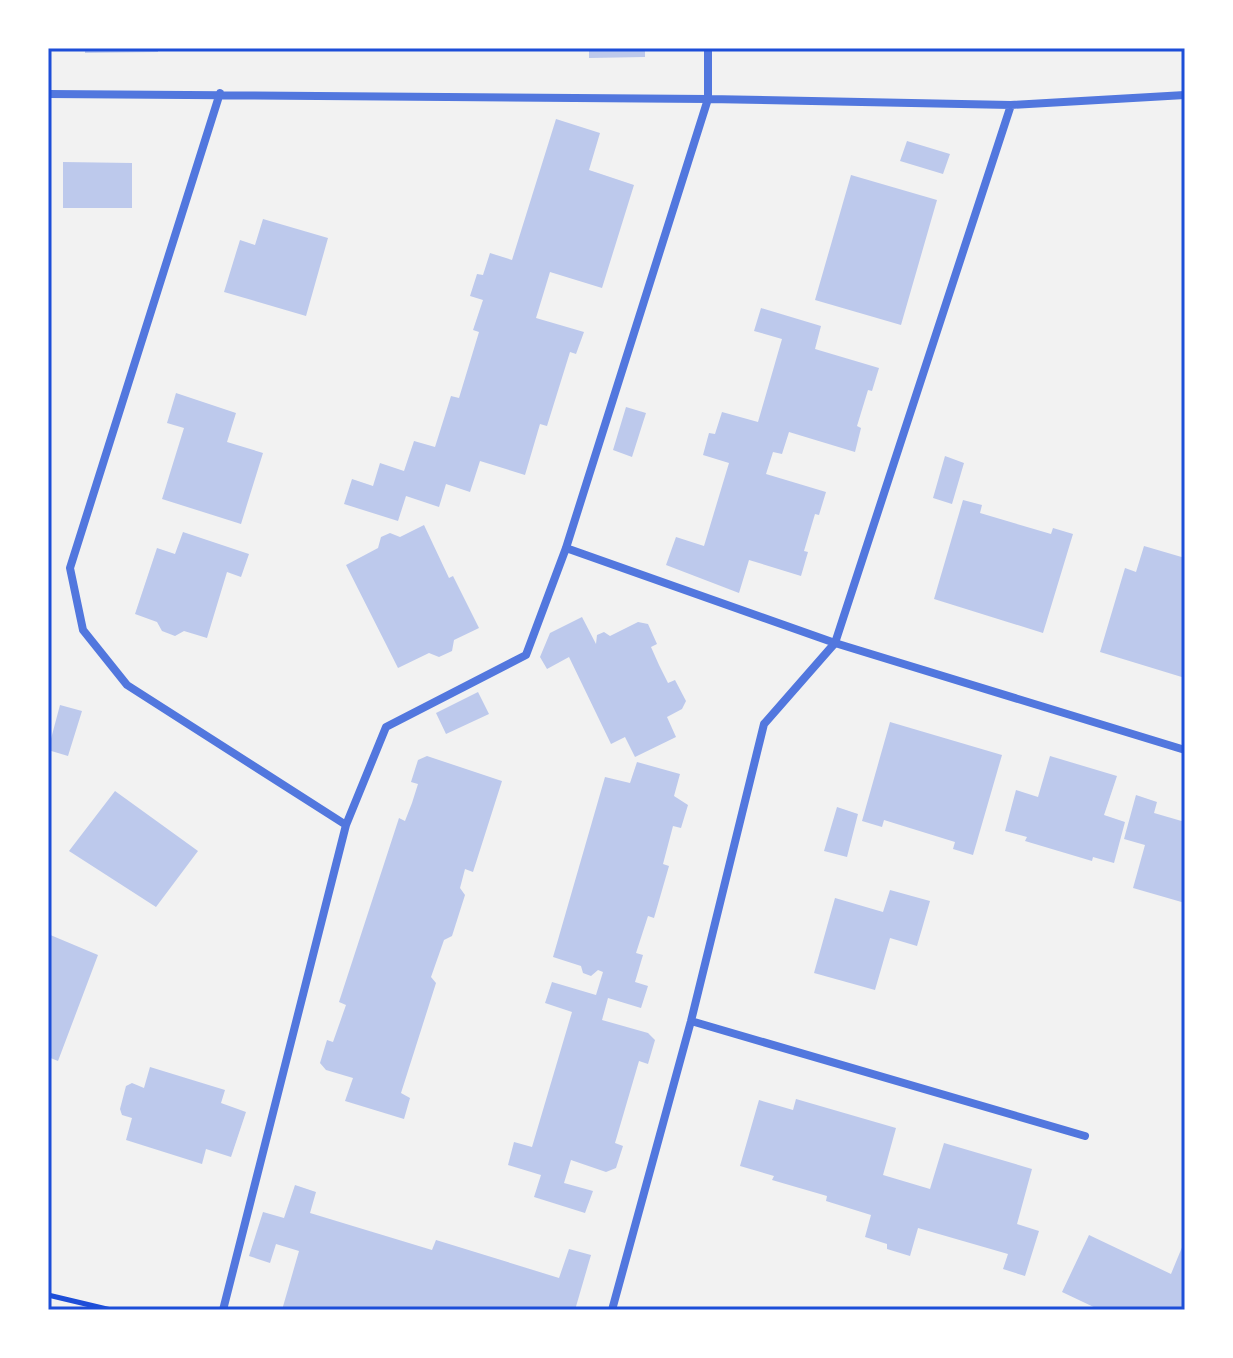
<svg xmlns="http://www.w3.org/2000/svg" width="1233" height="1358" font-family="Helvetica,sans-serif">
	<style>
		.building { fill: #bdc9ec }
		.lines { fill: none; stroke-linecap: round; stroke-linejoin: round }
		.path { stroke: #1d4ed8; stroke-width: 5 }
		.minor { stroke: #5277de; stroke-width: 8 }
		.neatline { fill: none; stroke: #1d4ed8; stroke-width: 3 }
	</style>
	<rect width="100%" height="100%" fill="#f2f2f2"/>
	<path class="building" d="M85,48h73v4l-73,1z
		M589,48h56v9l-56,1z
		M556,119l44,14 -11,37 45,15 -32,103 -52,-16 -14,46 48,14 -8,22 -6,-2 -23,74 -7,-2 -15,51 -45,-14 -10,31 -24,-8 -7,23 -33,-11 -8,25 -54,-17 8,-25 21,7 7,-23 24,8 10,-30 21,6 16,-51 8,2 20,-66 -6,-2 10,-30 -13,-4 7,-22 6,1 7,-22 22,7z
		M907,141l43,13 -7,20 -43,-13z
		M63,162l69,1v45h-69z
		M851,175l86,25 -36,125 -86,-25z
		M263,219l65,19 -22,78 -82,-24 16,-52 15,5z
		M761,308l60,18 -6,23 64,19 -7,23 -4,-1 -11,36 4,2 -6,24 -66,-20 -7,22 -9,-2 -7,22 60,18 -7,23 -4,-1 -11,37 4,1 -7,24 -52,-16 -10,33 -73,-28 10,-28 28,9 25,-83 -26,-8 6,-22 6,1 7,-22 36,10 24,-83 -28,-8z
		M176,393l60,20 -9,29 36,11 -22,71 -79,-25 22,-71 -17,-5z
		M626,407l20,6 -14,44 -19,-7z
		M945,456l19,7 -12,41 -19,-6z
		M963,500l19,5 -2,8 71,21 2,-6 20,6 -30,99 -109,-34z
		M424,525l25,53 4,-2 26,52 -25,12 -2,11 -13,6 -10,-4 -31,15 -52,-103 32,-17 3,-11 9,-4 10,4z
		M183,532l66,22 -8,23 -14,-5 -20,66 -23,-7 -9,5 -13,-5 -5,-9 -22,-8 22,-66 18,6z
		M1144,546l41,12v120l-85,-26 25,-84 11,4z
		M582,617l14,27 1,-9 7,-3 6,4 28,-14 10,2 9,20 -6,3 8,18 9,18 7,-3 11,21 -4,8 -15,8 9,20 -41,20 -10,-20 -14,7 -42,-87 -22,12 -7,-12 10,-24z
		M478,692l11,22 -43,20 -10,-21z
		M60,705l22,6 -14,45 -20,-6z
		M890,722l112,33 -29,100 -20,-6 2,-7 -71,-22 -2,7 -20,-6z
		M427,756l75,25 -29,91 -8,-3 -5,19 5,7 -13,41 -8,4 -13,37 5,6 -35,110 9,5 -6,21 -59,-18 8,-23 -27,-8 -6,-7 7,-23 6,2 13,-37 -7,-3 60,-184 6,3 7,-18 6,-19 -7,-2 7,-22z
		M1050,756l67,20 -13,39 21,7 -11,41 -21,-6 -1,4 -67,-20 2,-4 -22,-6 11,-41 22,7z
		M637,762l43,12 -6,22 14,9 -7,23 -8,-2 -10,38 6,2 -15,52 -6,-2 -12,37 7,2 -8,27 13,4 -7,22 -33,-10 -6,22 46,13 7,7 -7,24 -9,-3 -24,82 8,3 -7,22 -10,4 -35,-12 -7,23 29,8 -8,22 -51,-16 7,-22 -33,-10 6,-23 18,5 40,-135 -27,-9 7,-21 44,13 7,-23 -5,-2 -7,6 -8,-3 -2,-7 -28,-9 52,-180 25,6z
		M115,791l83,60 -42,56 -87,-56z
		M1136,795l21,7 -3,11 31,9v81l-52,-15 12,-43 -21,-6z
		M837,807l21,7 -11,43 -23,-6z
		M890,890l40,11 -13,45 -27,-8 -15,52 -61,-17 21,-75 48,14z
		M48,934l50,21 -40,106 -10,-4z
		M150,1067l75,23 -4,13 25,9 -15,45 -25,-8 -4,15 -76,-24 6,-22 -10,-3 -2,-6 6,-23 6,-3 12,5z
		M796,1099l100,29 -13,47 47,14 14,-46 88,26 -15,55 22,7 -14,45 -22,-7 5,-15 -90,-26 -8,28 -23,-7v-5l-22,-7 6,-22 -45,-14 1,-5 -55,-16 2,-4 -34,-10 19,-66 34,10z
		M295,1185l21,7 -6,21 122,37 4,-10 123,38 10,-29 22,6 -16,55h-293l17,-59 -23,-7 -6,19 -21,-7 14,-44 21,6z
		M1089,1235l82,39 14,-34v70h-85l-38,-18z"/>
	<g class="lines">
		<path class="path" d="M48,1295l63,15"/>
		<path class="minor" d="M220,93l-150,475 13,62 44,55 219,140
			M48,94l660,5 303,6 174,-10
			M566,548l269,95 176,-538
			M691,1021l394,115
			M223,1310l123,-485 40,-98 140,-72 40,-107 142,-449v-51
			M612,1310l79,-289 73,-297 71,-81 350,107"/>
	</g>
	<rect width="1233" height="1358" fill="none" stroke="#ffffff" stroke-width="100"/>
	<rect x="50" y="50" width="1133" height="1258" class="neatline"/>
</svg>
